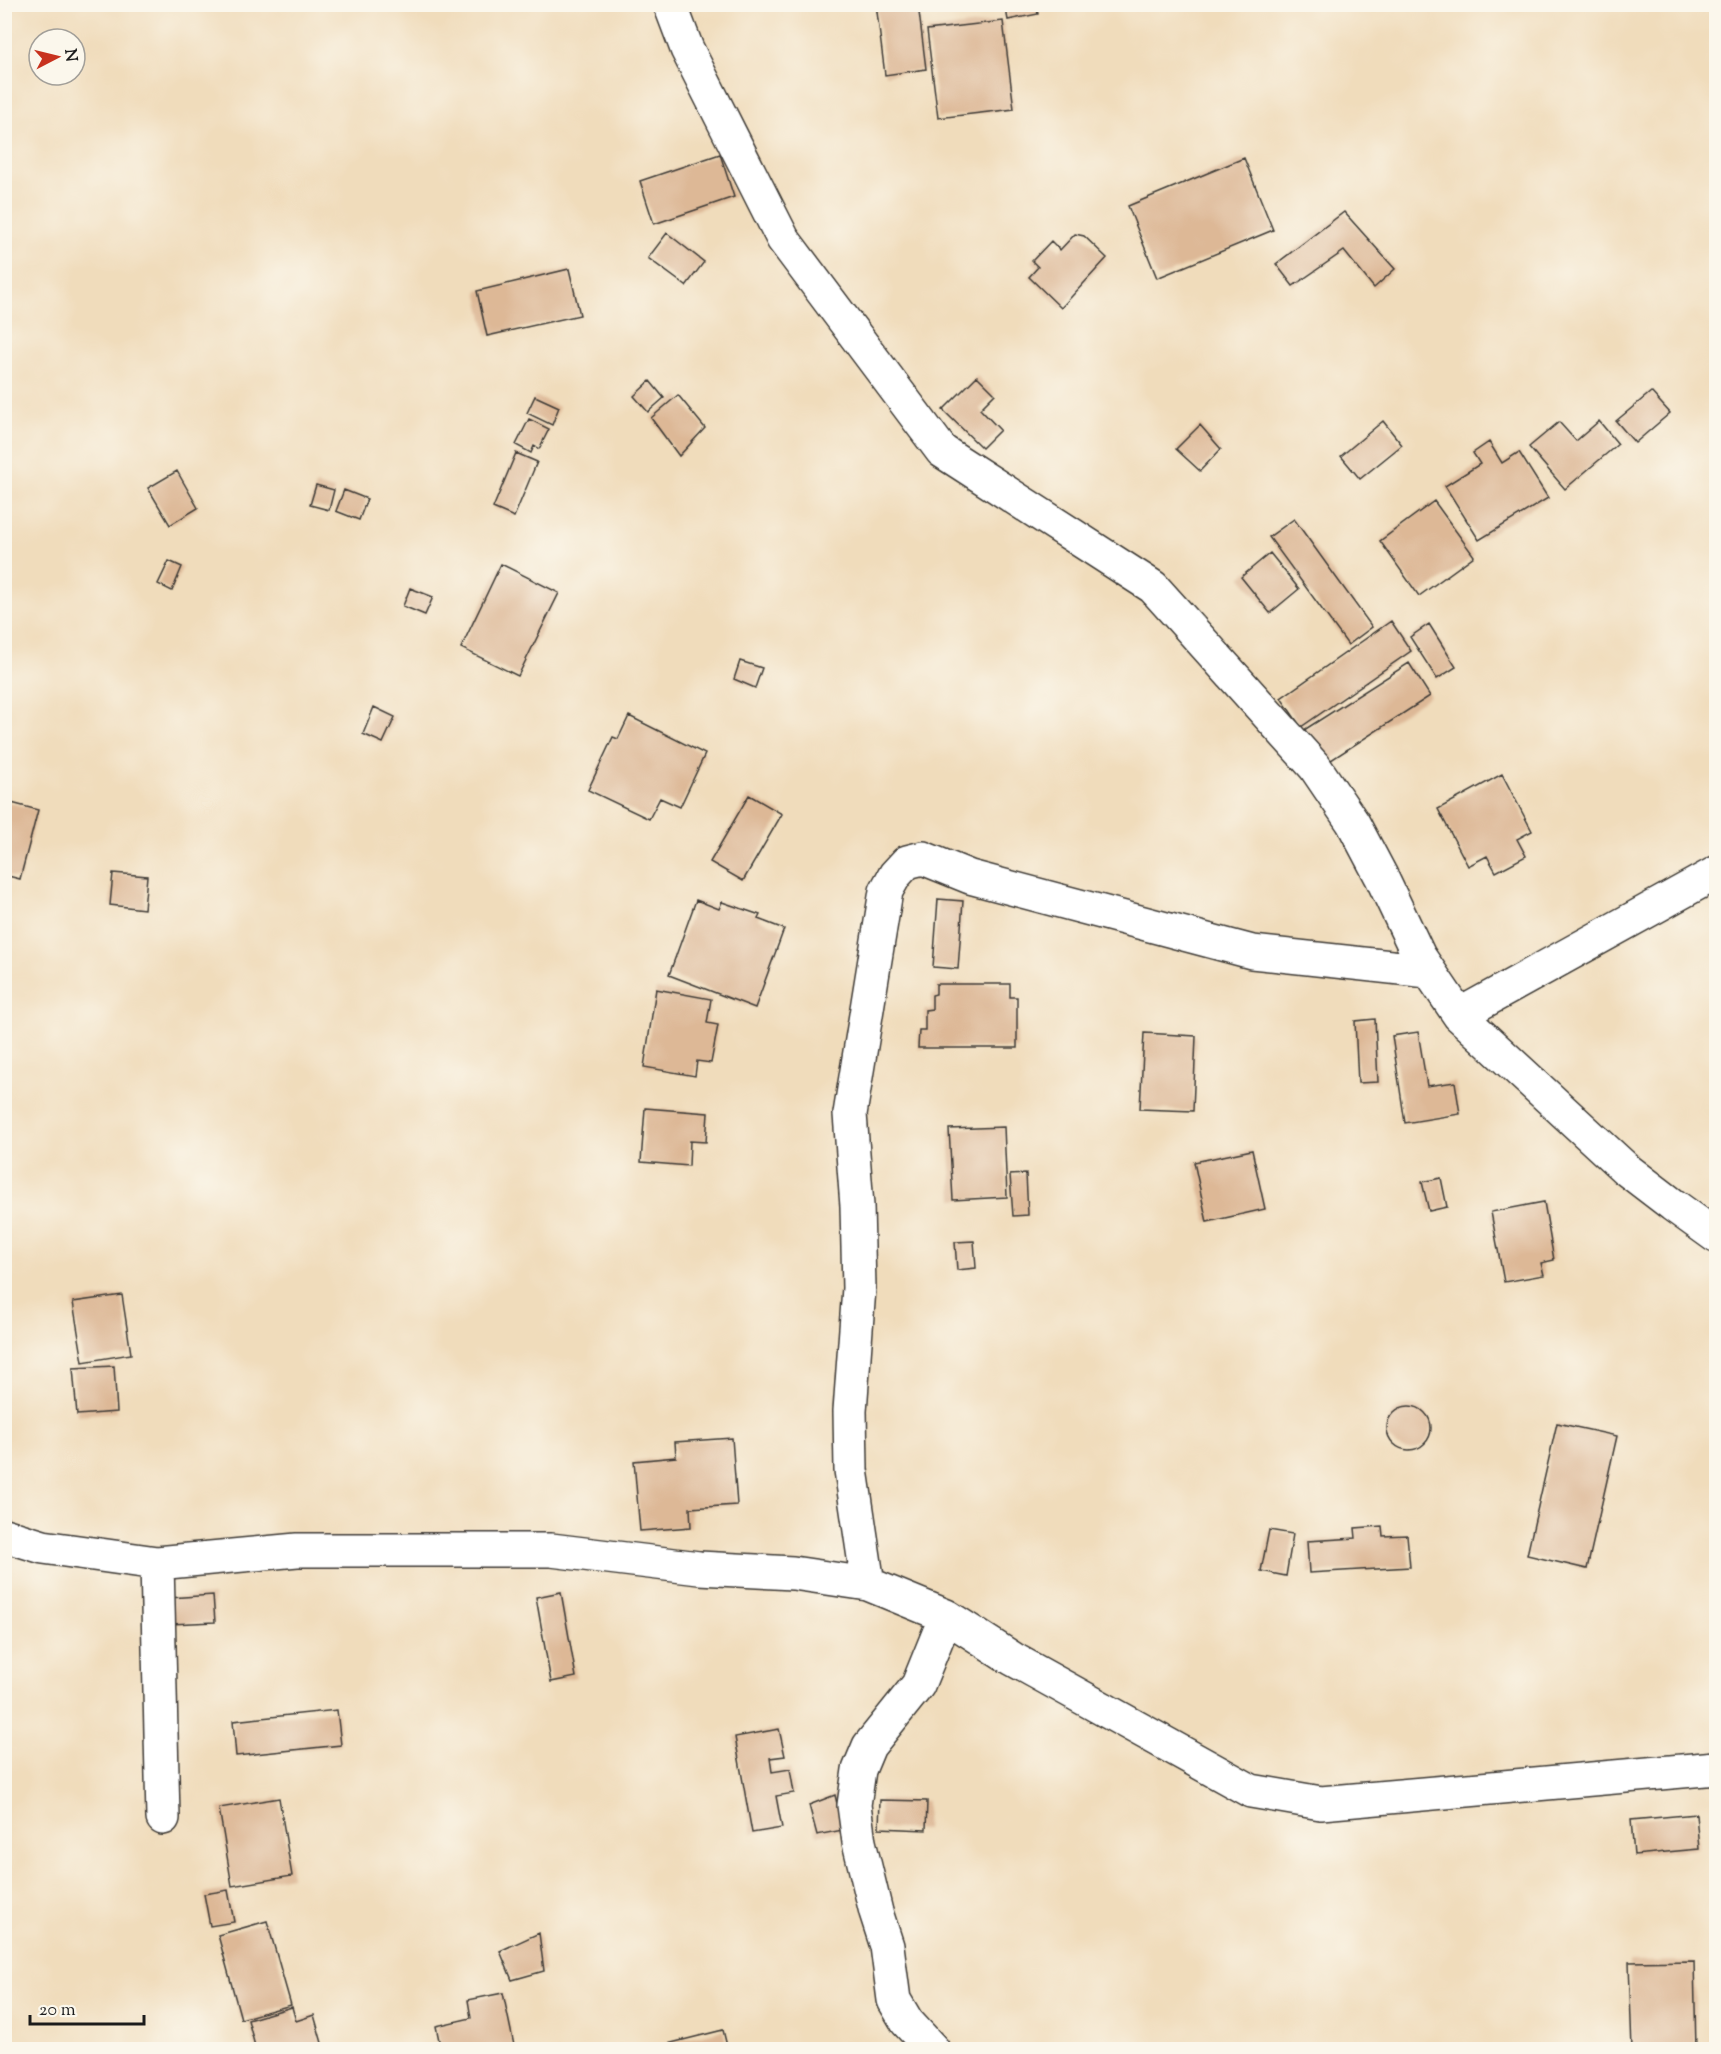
<svg xmlns="http://www.w3.org/2000/svg" width="1721" height="2054" font-family="'Sorts Mill Goudy',serif">
	<style>
		.building { fill: #ddb896 }
		.lines { fill: none; stroke-linecap: round; stroke-linejoin: round }
		.minor-casing { stroke: #3c3934; stroke-width: 36 }
		.minor { stroke: #fff; stroke-width: 33 }
	</style>
	<rect width="100%" height="100%" fill="#fbf7ec"/>
	<filter id="ink" filterUnits="userSpaceOnUse"><feTurbulence type="fractalNoise" baseFrequency=".0167" numOctaves="2"/><feDisplacementMap in="SourceGraphic" scale="12" xChannelSelector="R" yChannelSelector="G"/><feConvolveMatrix kernelMatrix="1 2 1 2 8 2 1 2 1" color-interpolation-filters="sRGB"/></filter>
	<filter id="wash" filterUnits="userSpaceOnUse"><feTurbulence type="fractalNoise" baseFrequency=".008" numOctaves="4" result="noise"/><feDisplacementMap in="SourceGraphic" scale="24" xChannelSelector="R" yChannelSelector="G"/><feGaussianBlur stdDeviation="1.35" result="paint"/><feColorMatrix in="noise" values="0 0 0 0 0 0 0 0 0 0 0 0 0 0 0 0 0 1.4 0 .05"/><feComposite in="paint" operator="in"/></filter>
	<g filter="url(#wash)">
		<rect width="100%" height="100%" fill="#f0dcbb"/>
		<g id="blocks">
			<path class="building" d="M876,4h42l8,65 -41,6z
				M1005,4h31l2,10 -30,6z
				M1003,21l11,88 -76,9 -11,-88z
				M720,154l14,43 -80,27 -14,-43z
				M1244,158l29,72 -116,48 -29,-72z
				M1344,212l51,57 -21,19 -30,-37 -51,35 -17,-22z
				M667,233l37,29 -18,24 -38,-28z
				M1075,234l9,2 23,22 -46,50 -32,-31 9,-10 -6,-6 19,-20 9,9z
				M569,269l11,46 -93,21 -10,-45z
				M977,376l18,18 -15,15 20,21 -18,18 -39,-38z
				M650,381l14,17 -16,14 -14,-16z
				M1651,392l19,21 -35,30 -19,-22z
				M678,395l27,33 -26,28 -28,-38z
				M535,396l24,11 -7,18 -25,-12z
				M529,419l20,10 -10,20 -5,-3 -3,7 -15,-8z
				M1383,421l19,24 -42,34 -19,-23z
				M1599,421l19,23 -53,45 -36,-42 30,-25 17,19z
				M1200,425l21,24 -21,22 -24,-22z
				M1489,442l13,21 17,-11 29,46 -69,42 -34,-54 35,-22 -7,-11z
				M516,453l21,9 -23,55 -21,-9z
				M177,471l21,37 -28,17 -22,-37z
				M316,485l18,5 -5,20 -19,-5z
				M344,490l23,9 -8,21 -23,-9z
				M1434,501l40,55 -55,40 -39,-55z
				M1294,519l78,108 -24,18 -79,-108z
				M1270,553l29,36 -29,24 -29,-36z
				M169,561l13,6 -10,24 -14,-7z
				M501,564l58,29 -41,83 -57,-28z
				M410,588l23,9 -8,18 -22,-9z
				M1391,621l20,30 -110,76 -20,-29z
				M1429,624l27,43 -19,12 -27,-42z
				M740,661l22,7 -7,20 -21,-9z
				M1409,663l21,33 -105,68 -21,-34z
				M374,707l21,10 -12,26 -20,-9z
				M629,716l76,38 -25,53 -20,-9 -11,21 -61,-29 25,-53 5,2z
				M1502,774l30,57 -15,8 9,17 -30,16 -9,-16 -19,10 -30,-57z
				M749,795l33,19 -39,67 -33,-19z
				M4,801l34,9 -18,69 -16,-4z
				M113,873l34,3 -3,33 -34,-4z
				M938,899l25,2 -5,68 -25,-2z
				M696,900l23,9 3,-7 38,13 -2,4 26,10 -29,79 -86,-33z
				M936,984h74v13h7v51h-99l1,-18h6v-20l7,-1v-14l4,-1z
				M656,989l55,10 -4,24 11,2 -7,38 -14,-2 -2,15 -51,-9z
				M1375,1019l3,63 -20,1 -3,-62z
				M1418,1032l9,54 28,-4 5,32 -55,9 -13,-87z
				M1144,1033l52,3 -3,75 -53,-2z
				M645,1108l63,5 -2,29 -16,-1 -1,25 -48,-4z
				M1004,1127l3,70 -54,3 -4,-71z
				M1252,1150l13,59 -58,13 -13,-60z
				M1026,1174l2,41 -15,1 -3,-41z
				M1441,1178l6,29 -18,4 -7,-29z
				M1544,1202l10,58 -13,3 3,12 -40,7 -13,-70z
				M974,1241l2,27 -19,2 -2,-28z
				M122,1295l9,59 -48,8 -10,-60z
				M114,1366l3,46 -40,3 -4,-47z
				M1387 1428a22 22 0 1 1 44 0a22 22 0 1 1-44 0Z
				M1557,1423l60,13 -30,133 -60,-14z
				M732,1438l5,67 -47,3 1,19 -51,4 -6,-70 42,-4 -1,-15z
				M1382,1526l1,10 24,-1 3,32 -101,6 -2,-32 49,-3 -1,-10z
				M1269,1530l24,4 -7,42 -25,-5z
				M561,1592l15,85 -25,5 -15,-85z
				M213,1595l2,27 -45,2 -1,-26z
				M337,1710l4,35 -105,11 -3,-35z
				M779,1729l6,27 -15,2 2,14 18,-3 4,24 -18,3 6,32 -30,5 -17,-96z
				M835,1795l8,35 -26,5 -8,-30z
				M279,1798l13,78 -60,10 -13,-78z
				M880,1800l47,1 -1,29 -47,-2z
				M1696,1814l3,35 -65,6 -3,-35z
				M228,1890l6,32 -24,4 -6,-32z
				M267,1921l24,84 -50,14 -23,-84z
				M539,1933l5,38 -32,9 -12,-29z
				M1694,1961l2,89h-64l-3,-88z
				M503,1993l12,57h-74l-5,-24 35,-8 -3,-18z
				M292,2007l4,14 18,-6 10,35h-68l-8,-30z
				M723,2030l5,20h-64l-1,-5z"/>
		</g>
	</g>
	<g filter="url(#ink)">
		<use href="#blocks" fill-opacity="0" stroke="#3c3934" stroke-width="1.5"/>
		<g class="lines">
			<defs>
				<path id="minor" d="M670,4l17,45 96,190 159,212 211,136 162,180 38,56 28,53 38,80 40,59 167,154 47,36 43,31
					M1459,1015l257,-142
					M4,1535l39,12 114,16 140,-13h254l148,18 94,5 75,11 78,32 67,43 238,132 70,12 395,-35
					M157,1563l6,255
					M868,1584l-17,-114 -1,-59 9,-123 -2,-82 -7,-92 36,-223 9,-16 12,-13 16,-4 47,19 282,75 176,19
					M933,2050l-26,-28 -13,-22 -7,-54 -11,-34 -17,-70 -5,-37 5,-35 10,-24 49,-61 28,-69"/>
			</defs>
			<use href="#minor" class="minor-casing"/>
			<use href="#minor" class="minor"/>
		</g>
	</g>
	<rect width="1721" height="2054" fill="none" stroke="#fbf7ec" stroke-width="24"/>
	<g transform="translate(57 57) rotate(83)"><circle r="28" fill="#fbf7ec" stroke="#a29f99" stroke-width="1.5"/>
	<path d="M0-4.5L10 22L0 15L-10 22Z" fill="#c8321e"/>
	<text y="-9" font-size="16" font-weight="bold" text-anchor="middle" fill="#1c1c1c">N</text>
	</g>
	<path d="M30 2015v9h114v-9" fill="none" stroke="#1c1c1c" stroke-width="3"/>
	<text x="39" y="2015" font-size="18" fill="#1c1c1c" stroke="#fbf7ec" stroke-width="4.5" paint-order="stroke">20 m</text>
</svg>
